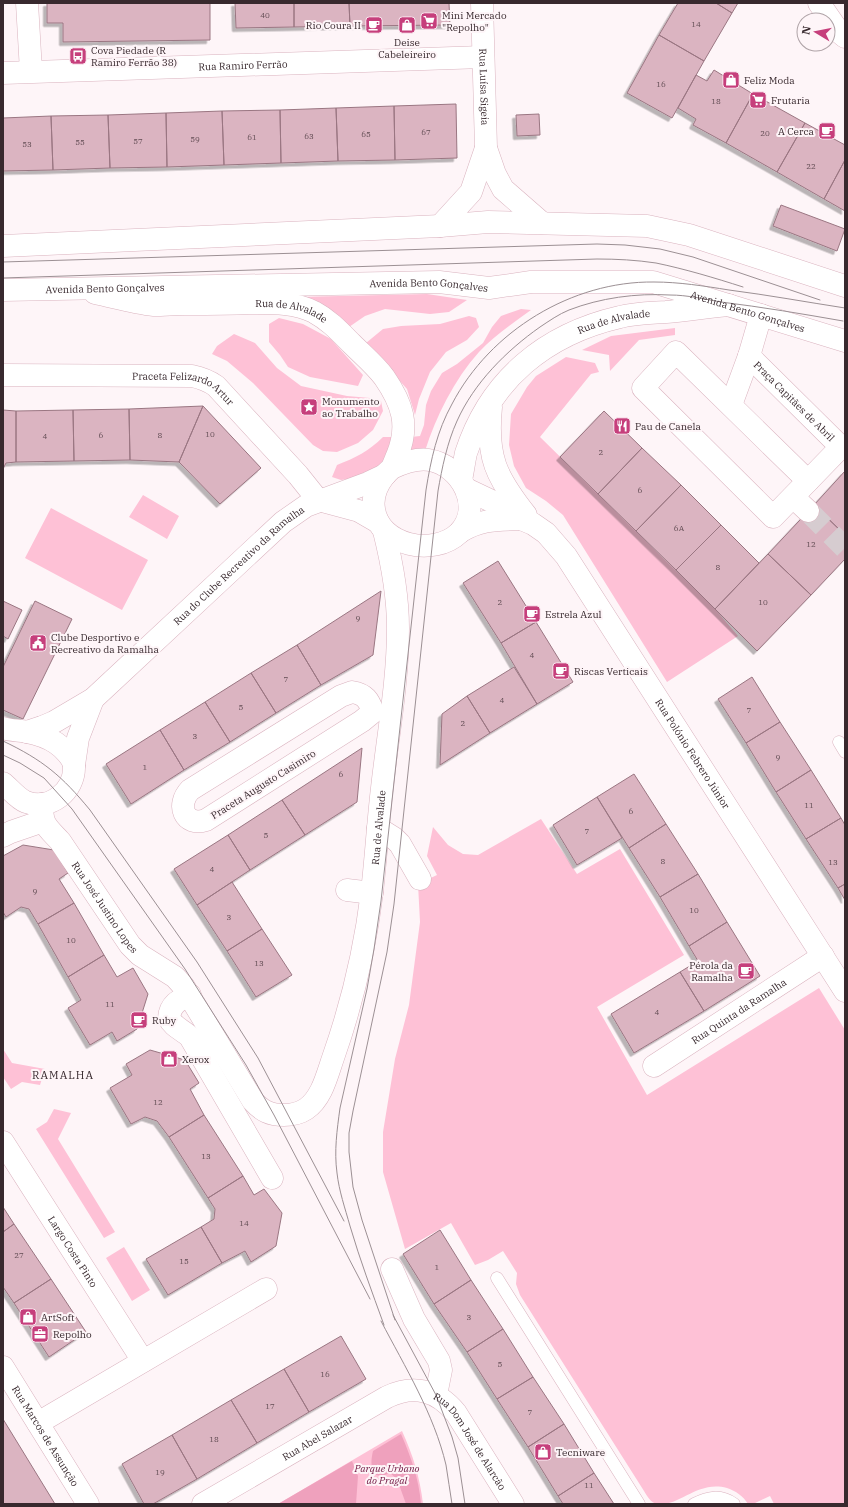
<svg xmlns="http://www.w3.org/2000/svg" width="848" height="1507" font-family="'IBM Plex Serif',serif">
	<style>
		.green { fill: #fec1d6 }
		.forest { fill: #efa1bd }
		.building { fill: #dbb4c1; stroke: #9a7682; filter: url(#shadow) }
		.lines { fill: none; stroke-linecap: round; stroke-linejoin: round }
		.minor-tunnel { stroke: #d6ccd0; stroke-width: 22; stroke-dasharray: 22 11; stroke-linecap: butt }
		.service-casing { stroke: #dab3bf; stroke-width: 13 }
		.minor-casing { stroke: #dab3bf; stroke-width: 23 }
		.primary-casing { stroke: #dab3bf; stroke-width: 23 }
		.service { stroke: #fff; stroke-width: 12 }
		.minor { stroke: #fff; stroke-width: 22 }
		.primary { stroke: #fff; stroke-width: 22 }
		.tram { stroke: #9c9094; stroke-width: 1 }
		.labels { text-anchor: middle; stroke-width: 4; stroke-linejoin: round; paint-order: stroke }
		.number-label { font-size: 8px; fill: #614c53 }
		.poi-label { font-size: 10px; fill: #38292e; stroke: #fef5f8; text-anchor: start }
		.street-label { font-size: 10px; fill: #38292e; stroke: #fef5f8 }
		.park-label { font-size: 10px; font-style: italic; fill: #711742; stroke: #fef5f8 }
		.neighbourhood-label { font-size: 11px; letter-spacing: 1px; fill: #38292e; stroke: #fef5f8 }
	</style>
	<defs>
		<filter id="shadow"><feDropShadow dx="-3.5" dy="3.5" stdDeviation="0" flood-color="#0004"/></filter>
	</defs>
	<rect width="100%" height="100%" fill="#fef5f8"/>
	<path class="green" d="M427,294l40,6 -18,12 -19,2 -45,-5 -20,7 -16,11 -54,-30z
		M521,309l10,1c-18,13 -37,26 -52,42 -25,28 -43,64 -54,99l-18,1 4,-15 9,-1 4,-11 2,-20 5,-14 11,-18 15,-9 26,-21 9,-16 9,-11z
		M469,316l7,2 3,9 -12,13 -21,12 -16,20 -11,27 -4,16 -8,-26 -41,-46 17,-14 18,-3 39,-2z
		M279,318l24,6 28,15 32,36 -5,11 -48,-9 -22,-10 -8,-12 -11,-13v-18z
		M675,328v7l-36,5 -29,31 -1,-16 -27,-5 29,-14z
		M234,334l21,9 22,25 24,18 46,10 23,2 11,3 2,10 -10,19 -15,13 -21,9 -14,-1 -10,-6 -60,-62 -26,-22 -15,-7 5,-8z
		M566,357l29,6 4,9 -8,2 -51,63 175,172 23,27 -71,46 -104,-167 -17,-14 -20,-13 -12,-22 -5,-21 2,-31 16,-27 9,-11z
		M383,437h13l-11,25 -16,10 -14,6 -14,2 -9,-3 5,-12c18,-7 32,-14 46,-28z
		M143,495l36,21 -12,23 -38,-22z
		M51,508l97,52 -26,50 -97,-52z
		M541,819l36,55 43,-25 64,106 -87,52 50,88 172,-107 26,42v474h-71l-4,-8 -17,8h-5c-5,-8 -12,-13 -21,-16 -30,-8 -47,19 -70,16 -6,-1 -10,-8 -13,-13l-124,-196 -4,-11 1,-11 -14,-22 -15,9 -13,5 -24,-42 -46,26 -22,-77v-40l12,-73 14,-54 11,-83 -2,-38 19,-9 -10,-19 6,-29 15,18 15,9 15,1z
		M3,1049l9,14 33,6 -5,16 -18,-3 -11,7 -8,-12z
		M54,1109l17,4 -13,26 57,93 -11,6 -68,-109 11,-7z
		M124,1247l26,43 -18,11 -26,-43z
		M402,1431c11,24 18,47 21,73h-145z"/>
	<path class="forest" d="M401,1434c10,23 18,45 20,70h-15l-9,-25 -7,-6 -8,3 -6,-1c-6,-8 -5,-15 -3,-24z
		M352,1461l6,15 -2,28h-78z"/>
	<path class="building" d="M47,3h163v37l-147,2v-19h-16z
		M235,3h59v24l-58,1z
		M294,3h55l1,23 -56,1z
		M349,3h100l1,22 -100,1z
		M678,3h38l16,10 -28,48 -45,-26z
		M716,3h22l-6,10z
		M659,35l45,26 -32,57 -45,-25z
		M714,70l39,24 -27,49 -33,-18 3,-6 -18,-11 18,-33 11,6z
		M753,94l52,29 -28,49 -51,-29z
		M456,104l1,54 -62,2 -1,-54z
		M394,106l1,54 -57,1 -2,-53z
		M336,108l2,53 -57,2 -1,-53z
		M280,110l1,53 -57,2 -2,-54z
		M222,111l2,54 -57,2 -1,-54z
		M166,113l1,54 -57,1 -2,-53z
		M539,114l1,21 -23,1 -1,-21z
		M108,115l2,53 -57,2 -2,-54z
		M51,116l2,54 -50,1v-53z
		M805,123l40,22v15l-21,39 -47,-27z
		M845,160v51l-21,-12z
		M781,205l64,24 -8,22 -64,-25z
		M203,406l58,62 -41,36 -41,-42z
		M203,406l-24,56 -49,-2 -1,-51z
		M129,409l1,51 -56,1 -1,-51z
		M3,410l13,1v51l-10,1 -3,6z
		M73,410l1,51 -58,1v-51z
		M604,411l38,37 -44,46 -38,-37z
		M642,448l39,37 -45,46 -38,-37z
		M845,471v64l-31,-30z
		M681,485l40,40 -45,45 -40,-39z
		M814,505l31,30v24l-34,36 -43,-41z
		M721,525l38,38 -44,46 -39,-39z
		M768,554l43,41 -54,56 -42,-42z
		M498,561l38,61 -35,21 -38,-60z
		M381,591l-8,64 -52,30 -24,-40z
		M3,601l19,9 -14,29 -5,-3z
		M35,601l37,18 -49,100 -20,-9v-43z
		M536,622l37,60 -36,22 -36,-61z
		M297,645l24,40 -45,28 -25,-40z
		M514,667l23,37 -47,29 -23,-37z
		M251,673l25,40 -46,29 -25,-40z
		M752,677l28,45 -34,21 -28,-44z
		M467,696l23,37 -50,32 2,-51z
		M205,702l25,40 -46,28 -24,-40z
		M780,722l31,48 -35,22 -30,-49z
		M160,730l24,40 -53,34 -25,-40z
		M362,748l-5,54 -52,33 -23,-35z
		M811,770l30,48 -35,21 -30,-47z
		M634,774l32,50 -37,24 -32,-51z
		M597,797l25,41 -45,27 -24,-40z
		M282,800l23,35 -55,35 -22,-35z
		M841,818l4,7v59l-7,4 -32,-49z
		M666,824l32,50 -38,23 -31,-49z
		M228,835l22,35 -53,35 -23,-36z
		M23,845l31,5 14,23 -9,6 15,24 -36,21 -9,-15 -8,-2 -15,10 -3,-5v-56z
		M698,874l29,48 -38,24 -29,-49z
		M232,882l30,47 -35,22 -30,-46z
		M845,884v16l-7,-12z
		M74,903l30,52 -36,22 -30,-53z
		M727,922l33,54 -56,35 -24,-39 18,-11 -9,-15z
		M262,929l30,46 -36,22 -29,-46z
		M104,955l13,22 16,-9 15,26 -11,35 -20,12 -5,-9 -22,13 -22,-37 13,-8 -13,-23z
		M680,972l24,39 -70,42 -23,-39z
		M150,1050l35,10 14,23 -9,6 14,26 -35,22 -12,-16 -12,-4 -14,7 -21,-36 22,-13 -6,-11z
		M204,1115l39,61 -35,22 -39,-61z
		M243,1176l11,19 10,-6 18,24 -6,33 -25,16 -6,-11 -23,12 -21,-36 13,-8 1,-10 -7,-11z
		M3,1207l11,17 -11,8z
		M14,1224l37,55 -37,24 -11,-16v-55z
		M201,1227l21,36 -54,32 -22,-36z
		M440,1230l31,50 -37,24 -31,-50z
		M51,1279l35,53 -37,25 -35,-54z
		M471,1280l32,49 -36,23 -33,-48z
		M503,1329l30,48 -36,22 -30,-47z
		M341,1336l25,43 -57,33 -25,-43z
		M284,1369l25,43 -52,31 -26,-43z
		M533,1377l31,47 -36,23 -31,-48z
		M231,1400l26,43 -60,36 -25,-44z
		M3,1419l52,85h-52z
		M564,1424l30,49 -36,23 -30,-49z
		M172,1435l25,44 -44,25h-9l-22,-40z
		M594,1473l20,31h-51l-5,-8z"/>
	<g class="lines">
		<path class="minor-tunnel" d="M808,511l37,37"/>
		<defs>
			<path id="service" d="M839,742l6,10
				M497,1278l142,226
				M694,1504c14,-7 26,-10 40,0"/>
			<g id="minor">
				<path d="M27,3l4,68"/>
				<path id="s1" d="M482,3l4,145 9,26 8,15 39,34"/>
				<path d="M819,3l20,29 6,5"/>
				<path id="s2" d="M3,73l480,-16"/>
				<path d="M440,226l31,-34 15,-44"/>
				<path id="s3" d="M95,293c19,4 39,10 59,12 10,0 21,-1 31,-1 22,0 43,0 64,-1 22,0 45,-1 65,9 15,8 26,20 38,32 11,11 23,21 32,33 18,26 26,48 13,79 -2,4 -3,9 -6,13 -2,2 -5,4 -7,7 -7,9 -12,21 -10,33 5,37 60,48 85,24 25,-26 2,-68 -30,-73 -13,-2 -26,3 -37,8"/>
				<path d="M676,352l132,129 -35,36 -130,-129z"/>
				<path id="s4" d="M749,356l92,91 -33,34"/>
				<path id="s5" d="M3,375l189,1c10,2 17,5 24,10l82,89 20,25"/>
				<path d="M731,405l18,-49 12,-41"/>
				<path d="M491,407c-5,50 5,70 35,108"/>
				<path id="s6" d="M461,480c2,-9 3,-18 5,-27 24,-74 80,-119 154,-136 15,-4 31,-4 46,-5 21,-2 42,-5 63,-7"/>
				<path id="s7" d="M466,489l38,18 17,12 12,5 13,9 20,23 279,435"/>
				<path d="M793,497l15,14"/>
				<path d="M318,500l41,11 19,11"/>
				<path d="M460,532c21,-13 37,-12 61,-13"/>
				<path d="M352,692c13,2 17,8 21,20l-11,9 -156,99c-22,7 -30,-15 -16,-30l151,-94z"/>
				<path d="M3,728c8,3 16,2 24,4 10,2 20,5 29,11 6,4 17,14 18,23 1,25 -24,45 -48,36 -8,-3 -16,-13 -23,-19"/>
				<path id="s8" d="M27,732l15,-5 12,-5 39,-23 190,-177 23,-16 62,-23 17,-8"/>
				<path d="M74,765l4,-27 15,-39"/>
				<path id="s9" d="M42,804c0,21 4,22 18,37l70,104 10,10 35,22 9,10 69,114c9,10 17,14 31,14 7,0 16,-2 22,-6 16,-11 21,-34 27,-51 19,-54 32,-109 39,-166 4,-35 6,-70 10,-104 6,-54 16,-107 16,-160 0,-34 -6,-65 -14,-97"/>
				<path d="M378,828l16,10 6,6 20,35"/>
				<path d="M3,836l8,-4 32,-11"/>
				<path d="M347,890l25,3"/>
				<path d="M190,995c-11,5 -20,9 -21,23 4,9 14,12 21,19l82,141"/>
				<path id="s10" d="M654,1066l169,-110"/>
				<path id="s11" d="M3,1142l140,219"/>
				<path d="M392,1269l22,50 25,42 2,9 -5,25"/>
				<path id="s12" d="M3,1367l85,137"/>
				<path d="M38,1423l228,-134"/>
				<path id="s13" d="M203,1504l184,-107c27,-13 50,-7 69,16l57,91"/>
			</g>
			<g id="primary">
				<path d="M3,246l437,-20 48,-4 159,4 42,9 156,51"/>
				<path id="s14" d="M3,290l436,-8 50,6 42,-6h122l192,59"/>
			</g>
		</defs>
		<use href="#service" class="service-casing"/>
		<use href="#minor" class="minor-casing"/>
		<use href="#primary" class="primary-casing"/>
		<use href="#service" class="service"/>
		<use href="#minor" class="minor"/>
		<use href="#primary" class="primary"/>
		<path class="tram" d="M3,262l594,-18 28,1 35,4 33,8 127,43
			M3,278l594,-19c20,0 39,1 59,4 29,6 59,15 87,24
			M3,741c40,19 59,35 87,69l107,152 61,96 86,163
			M3,755l17,8 24,15 28,31 113,160 61,96 28,50 96,184
			M393,1315l43,80 16,42 6,21 7,46
			M395,1320l-33,-100 -9,-33 -4,-35v-19l4,-22 34,-159 7,-48 44,-413c4,-23 9,-48 19,-70 17,-38 49,-70 83,-94 9,-6 19,-13 29,-17 31,-12 67,-17 101,-15 17,0 34,4 51,7 41,5 82,12 122,19
			M381,1321c24,46 53,93 65,144 2,13 4,26 6,39
			M384,1325c-12,-33 -24,-65 -34,-99 -5,-18 -11,-35 -13,-53 -3,-22 0,-43 3,-65l27,-119 7,-40 7,-48 45,-411c5,-31 11,-59 26,-86 38,-73 120,-123 202,-122 25,0 50,4 75,8 39,5 77,12 116,18"/>
	</g>
	<defs>
		<symbol id="supermarket-square" viewBox="-11 -11 22 22"><rect x="-9" y="-9" width="18" height="18" rx="4" fill="#c63f7c" stroke="#fef5f8"/><path d="M-6-5.5h2.5l.6 2H6L4.5 2H-2.5L-4.4-4H-6ZM-1.5 3.2a1.3 1.3 0 1 0 .1 0ZM3 3.2a1.3 1.3 0 1 0 .1 0Z" fill="#fff"/></symbol>
		<symbol id="cafe-square" viewBox="-11 -11 22 22"><rect x="-9" y="-9" width="18" height="18" rx="4" fill="#c63f7c" stroke="#fef5f8"/><path d="M-5.5-4.5H6V0H3Q3 3.5 0 3.5H-2.5Q-5.5 3.5-5.5 0ZM3-3.2v2h1.7v-2ZM-6 4.5H4V6H-6Z" fill="#fff"/></symbol>
		<symbol id="shop-square" viewBox="-11 -11 22 22"><rect x="-9" y="-9" width="18" height="18" rx="4" fill="#c63f7c" stroke="#fef5f8"/><path d="M-5-2.5h2.3a2.7 3.5 0 0 1 5.4 0H5L5.5 6h-11ZM-1.5-2.5h3a1.5 2.3 0 0 0-3 0Z" fill="#fff"/></symbol>
		<symbol id="bus-square" viewBox="-11 -11 22 22"><rect x="-9" y="-9" width="18" height="18" rx="4" fill="#c63f7c" stroke="#fef5f8"/><path d="M-5-6H5V4H4V6H2V4H-2V6H-4V4H-5ZM-3.5-4V0h7V-4ZM-3.5 1.2v1.5H-2V1.2ZM2 1.2v1.5H3.5V1.2Z" fill="#fff"/></symbol>
		<symbol id="sight-square" viewBox="-11 -11 22 22"><rect x="-9" y="-9" width="18" height="18" rx="4" fill="#c63f7c" stroke="#fef5f8"/><path d="M0-6L1.8-2.2L6-1.7L2.9 1.2L3.7 5.4L0 3.3L-3.7 5.4L-2.9 1.2L-6-1.7L-1.8-2.2Z" fill="#fff"/></symbol>
		<symbol id="restaurant-square" viewBox="-11 -11 22 22"><rect x="-9" y="-9" width="18" height="18" rx="4" fill="#c63f7c" stroke="#fef5f8"/><path d="M-5-6h1v4h1v-4h1v4h1v-4h1v5L-1.5 .5V6h-2V.5L-5-1ZM5-6V6H3V1.5H1.5Q1.5-4 5-6Z" fill="#fff"/></symbol>
		<symbol id="civic-square" viewBox="-11 -11 22 22"><rect x="-9" y="-9" width="18" height="18" rx="4" fill="#c63f7c" stroke="#fef5f8"/><path d="M-.6-6.5H3V-4.5H.6V-3L4-1V1h2V6H-6V1h2V-1L-.6-3ZM-1.2 2.5V6h2.4V2.5Z" fill="#fff"/></symbol>
		<symbol id="office-square" viewBox="-11 -11 22 22"><rect x="-9" y="-9" width="18" height="18" rx="4" fill="#c63f7c" stroke="#fef5f8"/><path d="M-6-3h4V-5.5h4V-3h4V5H-6ZM-1-4.5V-3h2v-1.5ZM-6 0V1H6V0Z" fill="#fff"/></symbol>
	</defs>
	<g fill-rule="evenodd">
		<use href="#supermarket-square" x="419" y="11" width="20" height="20"/>
		<use href="#cafe-square" x="364" y="15" width="20" height="20"/>
		<use href="#shop-square" x="397" y="15" width="20" height="20"/>
		<use href="#bus-square" x="68" y="46" width="20" height="20"/>
		<use href="#shop-square" x="721" y="70" width="20" height="20"/>
		<use href="#supermarket-square" x="748" y="90" width="20" height="20"/>
		<use href="#cafe-square" x="817" y="121" width="20" height="20"/>
		<use href="#sight-square" x="299" y="397" width="20" height="20"/>
		<use href="#restaurant-square" x="612" y="416" width="20" height="20"/>
		<use href="#cafe-square" x="522" y="604" width="20" height="20"/>
		<use href="#civic-square" x="28" y="633" width="20" height="20"/>
		<use href="#cafe-square" x="551" y="661" width="20" height="20"/>
		<use href="#cafe-square" x="736" y="961" width="20" height="20"/>
		<use href="#cafe-square" x="129" y="1010" width="20" height="20"/>
		<use href="#shop-square" x="159" y="1049" width="20" height="20"/>
		<use href="#shop-square" x="18" y="1307" width="20" height="20"/>
		<use href="#office-square" x="30" y="1324" width="20" height="20"/>
		<use href="#shop-square" x="533" y="1442" width="20" height="20"/>
	</g>
	<g class="labels">
		<g class="number-label">
			<text x="265" y="18">40</text>
			<text x="696" y="27">14</text>
			<text x="661" y="87">16</text>
			<text x="716" y="104">18</text>
			<text x="426" y="135">67</text>
			<text x="765" y="136">20</text>
			<text x="366" y="137">65</text>
			<text x="309" y="139">63</text>
			<text x="252" y="140">61</text>
			<text x="195" y="142">59</text>
			<text x="138" y="144">57</text>
			<text x="80" y="145">55</text>
			<text x="27" y="147">53</text>
			<text x="811" y="169">22</text>
			<text x="210" y="437">10</text>
			<text x="101" y="438">6</text>
			<text x="160" y="438">8</text>
			<text x="45" y="439">4</text>
			<text x="601" y="455">2</text>
			<text x="640" y="493">6</text>
			<text x="679" y="531">6A</text>
			<text x="811" y="547">12</text>
			<text x="718" y="570">8</text>
			<text x="500" y="605">2</text>
			<text x="763" y="605">10</text>
			<text x="358" y="621">9</text>
			<text x="532" y="658">4</text>
			<text x="286" y="682">7</text>
			<text x="502" y="703">4</text>
			<text x="241" y="710">5</text>
			<text x="749" y="713">7</text>
			<text x="463" y="726">2</text>
			<text x="195" y="739">3</text>
			<text x="778" y="760">9</text>
			<text x="145" y="770">1</text>
			<text x="341" y="777">6</text>
			<text x="809" y="808">11</text>
			<text x="631" y="814">6</text>
			<text x="587" y="834">7</text>
			<text x="266" y="838">5</text>
			<text x="663" y="864">8</text>
			<text x="833" y="865">13</text>
			<text x="212" y="872">4</text>
			<text x="35" y="894">9</text>
			<text x="694" y="913">10</text>
			<text x="229" y="920">3</text>
			<text x="71" y="943">10</text>
			<text x="259" y="966">13</text>
			<text x="110" y="1007">11</text>
			<text x="657" y="1015">4</text>
			<text x="158" y="1105">12</text>
			<text x="206" y="1159">13</text>
			<text x="244" y="1226">14</text>
			<text x="19" y="1258">27</text>
			<text x="184" y="1264">15</text>
			<text x="437" y="1270">1</text>
			<text x="469" y="1320">3</text>
			<text x="500" y="1367">5</text>
			<text x="325" y="1377">16</text>
			<text x="270" y="1409">17</text>
			<text x="530" y="1415">7</text>
			<text x="214" y="1442">18</text>
			<text x="160" y="1475">19</text>
			<text x="589" y="1488">11</text>
		</g>
		<g class="poi-label">
			<text x="442" y="19">Mini Mercado<tspan x="442" dy="12">"Repolho"</tspan></text>
			<text x="361" y="29" text-anchor="end">Rio Coura II</text>
			<text x="407" y="46" text-anchor="middle">Deise<tspan x="407" dy="12">Cabeleireiro</tspan></text>
			<text x="91" y="54">Cova Piedade (R<tspan x="91" dy="12">Ramiro Ferrão 38)</tspan></text>
			<text x="744" y="84">Feliz Moda</text>
			<text x="771" y="104">Frutaria</text>
			<text x="814" y="135" text-anchor="end">A Cerca</text>
			<text x="322" y="405">Monumento<tspan x="322" dy="12">ao Trabalho</tspan></text>
			<text x="635" y="430">Pau de Canela</text>
			<text x="545" y="618">Estrela Azul</text>
			<text x="51" y="641">Clube Desportivo e<tspan x="51" dy="12">Recreativo da Ramalha</tspan></text>
			<text x="574" y="675">Riscas Verticais</text>
			<text x="733" y="969" text-anchor="end">Pérola da<tspan x="733" dy="12">Ramalha</tspan></text>
			<text x="152" y="1024">Ruby</text>
			<text x="182" y="1063">Xerox</text>
			<text x="41" y="1321">ArtSoft</text>
			<text x="53" y="1338">Repolho</text>
			<text x="556" y="1456">Tecniware</text>
		</g>
		<g class="street-label">
			<text dy="4" stroke="none"><textPath href="#s2" startOffset="240">Rua Ramiro Ferrão</textPath></text>
			<text dy="4" stroke="none"><textPath href="#s1" startOffset="84">Rua Luísa Sigeia</textPath></text>
			<text dy="4" stroke="none"><textPath href="#s14" startOffset="426">Avenida Bento Gonçalves</textPath></text>
			<text dy="4" stroke="none"><textPath href="#s14" startOffset="102">Avenida Bento Gonçalves</textPath></text>
			<text dy="4" stroke="none"><textPath href="#s14" startOffset="750">Avenida Bento Gonçalves</textPath></text>
			<text dy="4" stroke="none"><textPath href="#s3" startOffset="199">Rua de Alvalade</textPath></text>
			<text dy="4" stroke="none"><textPath href="#s6" startOffset="236">Rua de Alvalade</textPath></text>
			<text dy="4" stroke="none"><textPath href="#s5" startOffset="184">Praceta Felizardo Artur</textPath></text>
			<text dy="4" stroke="none"><textPath href="#s4" startOffset="64">Praça Capitães de Abril</textPath></text>
			<text dy="4" stroke="none"><textPath href="#s8" startOffset="272">Rua do Clube Recreativo da Ramalha</textPath></text>
			<text dy="4" stroke="none"><textPath href="#s7" startOffset="357">Rua Polónio Febrero Júnior</textPath></text>
			<text transform="translate(263 784) rotate(-32)" y="4">Praceta Augusto Casimiro</text>
			<text dy="4" stroke="none"><textPath href="#s9" startOffset="723">Rua de Alvalade</textPath></text>
			<text dy="4" stroke="none"><textPath href="#s9" startOffset="123">Rua José Justino Lopes</textPath></text>
			<text dy="4" stroke="none"><textPath href="#s10" startOffset="101">Rua Quinta da Ramalha</textPath></text>
			<text dy="4" stroke="none"><textPath href="#s11" startOffset="130">Largo Costa Pinto</textPath></text>
			<text dy="4" stroke="none"><textPath href="#s12" startOffset="81">Rua Marcos de Assunção</textPath></text>
			<text dy="4" stroke="none"><textPath href="#s13" startOffset="132">Rua Abel Salazar</textPath></text>
			<text dy="4" stroke="none"><textPath href="#s13" startOffset="321">Rua Dom José de Alarcão</textPath></text>
		</g>
		<g class="park-label">
			<text x="387" y="1472">Parque Urbano<tspan x="387" dy="12">do Pragal</tspan></text>
		</g>
		<g class="neighbourhood-label">
			<text x="63" y="1079">RAMALHA</text>
		</g>
	</g>
	<rect width="848" height="1507" fill="none" stroke="#38292e" stroke-width="8"/>
	<g transform="translate(816 32) rotate(280)"><circle r="19" fill="#fef5f8" stroke="#afa3a7"/>
	<path d="M0-3L7 15L0 10L-7 15Z" fill="#c63f7c"/>
	<text y="-6" font-size="11" font-weight="bold" text-anchor="middle" fill="#38292e">N</text>
	</g>
</svg>
